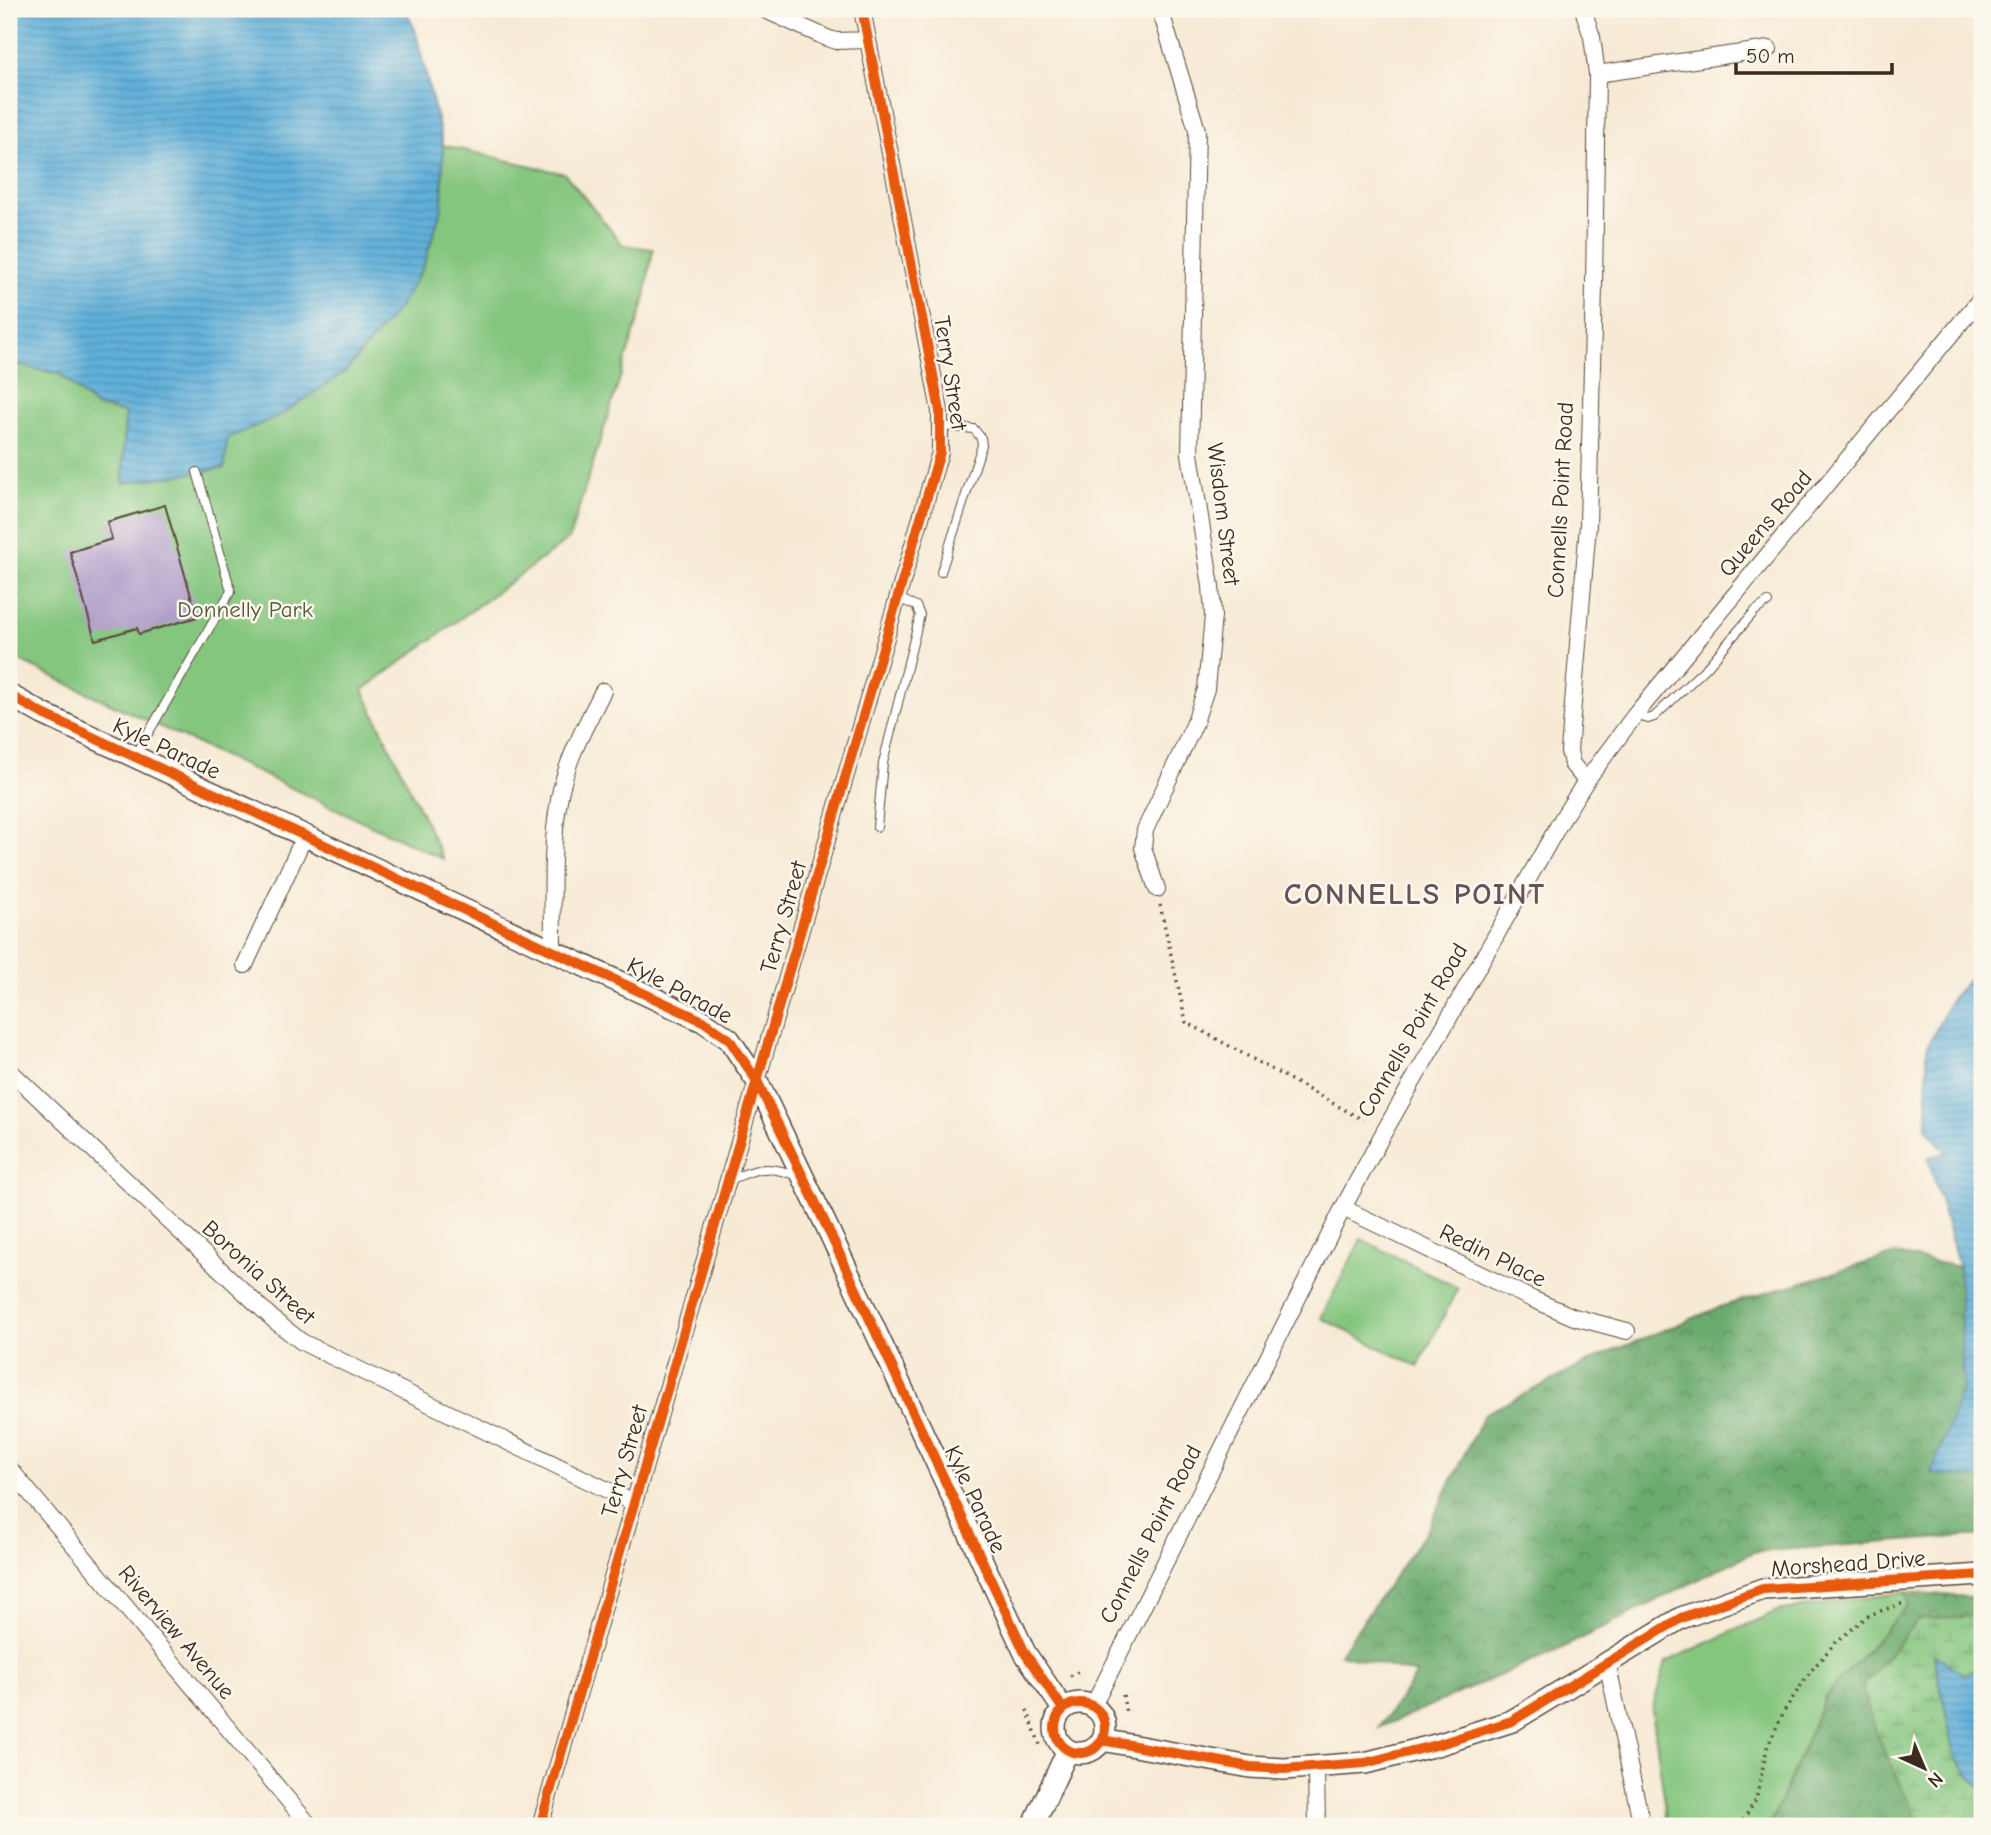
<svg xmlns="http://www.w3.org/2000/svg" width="1991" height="1835" font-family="'Comic Neue',sans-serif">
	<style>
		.green { fill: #85c67f; stroke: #60784e; stroke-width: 2 }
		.forest { fill: url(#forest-crowns); stroke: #546a46; stroke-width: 2 }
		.wetland { fill: url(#wetland-marsh); stroke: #60784e; stroke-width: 2 }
		.water { fill: url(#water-rules); stroke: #4e6d7c; stroke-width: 2 }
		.building { fill: #b19fca }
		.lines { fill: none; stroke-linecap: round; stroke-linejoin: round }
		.service-casing { stroke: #574739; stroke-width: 10 }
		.minor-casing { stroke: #574739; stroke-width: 18 }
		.tertiary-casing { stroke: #574739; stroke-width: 24 }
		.path { stroke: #574739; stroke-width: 3.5; stroke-dasharray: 2 5; stroke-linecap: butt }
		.service { stroke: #fff; stroke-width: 8 }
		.minor { stroke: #fff; stroke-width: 16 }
		.tertiary { stroke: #fff; stroke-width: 21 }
		.cycleway-casing { stroke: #fbf7ec; stroke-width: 15 }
		.cycleway { stroke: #e8590c; stroke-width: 10 }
		.labels { text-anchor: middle; stroke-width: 5; stroke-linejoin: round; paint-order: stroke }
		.street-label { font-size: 23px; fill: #3b2a1e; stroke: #fbf7ec }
		.park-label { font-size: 23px; fill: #51593b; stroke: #fbf7ec }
		.district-label { font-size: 30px; font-weight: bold; letter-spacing: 2px; fill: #64535a; stroke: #fbf7ec }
	</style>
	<defs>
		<pattern id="forest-crowns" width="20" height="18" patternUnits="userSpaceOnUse" patternTransform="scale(1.75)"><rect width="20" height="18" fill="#6cab6e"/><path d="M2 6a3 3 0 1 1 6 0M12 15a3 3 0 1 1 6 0" fill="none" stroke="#5a8b5a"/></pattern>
		<pattern id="wetland-marsh" width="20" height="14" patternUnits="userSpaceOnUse" patternTransform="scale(1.75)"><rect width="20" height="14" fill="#85c67f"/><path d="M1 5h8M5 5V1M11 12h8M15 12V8" fill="none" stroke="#6ea167"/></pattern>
		<pattern id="water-rules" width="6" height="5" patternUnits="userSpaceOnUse" patternTransform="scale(1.75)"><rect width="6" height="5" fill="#60b0da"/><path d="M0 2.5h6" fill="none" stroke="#508fb0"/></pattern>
	</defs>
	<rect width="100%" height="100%" fill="#fbf7ec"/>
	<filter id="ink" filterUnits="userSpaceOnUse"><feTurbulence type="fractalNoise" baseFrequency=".0143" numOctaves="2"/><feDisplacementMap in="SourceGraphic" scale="14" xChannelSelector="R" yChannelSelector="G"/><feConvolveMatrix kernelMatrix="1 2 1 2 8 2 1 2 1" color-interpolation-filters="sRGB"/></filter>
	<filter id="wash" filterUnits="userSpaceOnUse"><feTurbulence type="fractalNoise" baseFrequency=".00686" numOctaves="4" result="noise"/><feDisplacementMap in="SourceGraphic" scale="28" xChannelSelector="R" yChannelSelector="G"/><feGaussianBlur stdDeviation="1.57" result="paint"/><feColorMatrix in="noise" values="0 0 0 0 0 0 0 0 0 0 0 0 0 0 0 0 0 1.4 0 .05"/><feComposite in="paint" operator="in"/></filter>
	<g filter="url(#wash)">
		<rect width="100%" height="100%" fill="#f7ead5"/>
		<path class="green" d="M443,145l122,29 58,71 30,4 -9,53 -75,237 -206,151 80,169 -434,-203v-293l51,11 35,32 30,7 -2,69 101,-14 3,-30 52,-22 144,-149 19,-60z
			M1361,1239l97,49 -40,79 -97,-49z
			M1906,1592l2,13 -83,93 -55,128h-102l-16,-116 14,-48 111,-51z"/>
		<path class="forest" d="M1896,1254l63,13 4,121 -32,86 51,5v56l-229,17 -195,98 -179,78 38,-54 -77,-20 89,-127 55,-113 119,-59 120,-49z
			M1906,1592l76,6v228h-212l55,-129 83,-92z"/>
		<path class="wetland" d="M1982,1616v50l-17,9 -31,-20 21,102 27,33v36h-61l-42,-86 -17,-53 56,-68z"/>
		<path class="water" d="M9,9h396l10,20 28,116 -1,62 -19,60 -24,41 -54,64 -66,44 -51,22 -4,30 -101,15 2,-70 -30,-7 -35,-32 -51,-11z
			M1982,964v515l-51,-5 32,-87 -4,-120 -31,-110 19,-4 -20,-23v-82l24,-49z
			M1934,1654l31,21 17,-9v124l-27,-33z"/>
		<g id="blocks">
			<path class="building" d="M165,505l32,112 -58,17 -2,-6 -42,12 -25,-88 42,-13 -5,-17z"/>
		</g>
	</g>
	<g filter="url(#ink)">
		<use href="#blocks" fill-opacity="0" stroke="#574739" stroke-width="2"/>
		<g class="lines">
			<defs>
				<path id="service" d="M941,426l33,3 7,9 1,7 -41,127
					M1635,715l13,4 6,-2 53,-50 48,-56 13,-9
					M135,756l96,-165 -34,-119
					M877,827l6,-64 37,-148 -4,-9 -18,-8
					M728,1181c29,-13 38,-17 70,-5"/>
				<path id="minor" d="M763,9l64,29 9,3 31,-1
					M1583,9l9,28 5,37 -3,213 -6,238 -19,226 3,13 14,17
					M1597,74l172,-25
					M1157,889l-14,-41 2,-18 49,-105 12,-36 7,-73 -2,-30 -21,-132 7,-324 -37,-121
					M553,950c0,-50 -3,-101 6,-150 6,-38 27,-75 44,-109
					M245,965l59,-128
					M9,1070l266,251 27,21 332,161
					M1343,1208l189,91 42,18 53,14
					M9,1468l301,358
					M1607,1662l35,164
					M1093,1706l250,-498 41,-76 181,-318 21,-33 49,-66 347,-418
					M1316,1767l1,59
					M540,1826l400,-1374v-41l-78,-402"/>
				<path id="tertiary" d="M9,695l34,19 660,307 26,18 28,42 70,146 198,426 38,56
					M1055 1728a25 25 0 1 1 50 0a25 25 0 1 1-50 0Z
					M1102,1740l148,27 34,2 81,-6 75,-19 72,-23 169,-103 82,-29 219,-14
					M1033,1826l35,-76"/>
			</defs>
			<use href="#service" class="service-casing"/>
			<use href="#minor" class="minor-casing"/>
			<use href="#tertiary" class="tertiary-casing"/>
			<path class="path" d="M1160,905l26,117 177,98
				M1070,1676l8,-4
				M1123,1695l3,19
				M1027,1710l13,35
				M1739,1826l17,-26 11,-52 17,-37 26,-39 25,-29 34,-28 35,-12"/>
			<use href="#service" class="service"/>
			<use href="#minor" class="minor"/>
			<use href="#tertiary" class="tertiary"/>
			<defs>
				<path id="cycleway" d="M9,695l34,19 660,307 26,18 28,42 70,146 198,426 38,56
					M1055 1728a25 25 0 1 1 50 0a25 25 0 1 1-50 0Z
					M1102,1740l148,27 34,2 81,-6 75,-19 72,-23 169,-103 82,-29 219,-14
					M540,1826l400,-1374v-41l-78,-402"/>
			</defs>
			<use href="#cycleway" class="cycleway-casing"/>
			<use href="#cycleway" class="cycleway"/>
		</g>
	</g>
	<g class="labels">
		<g class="street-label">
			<text transform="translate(951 373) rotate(81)" y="8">Terry Street</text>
			<text transform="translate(1560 500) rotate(-87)" y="8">Connells Point Road</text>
			<text transform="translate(1224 514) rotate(83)" y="8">Wisdom Street</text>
			<text transform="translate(1765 523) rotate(-50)" y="8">Queens Road</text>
			<text transform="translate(167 748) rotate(25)" y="8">Kyle Parade</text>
			<text transform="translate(783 917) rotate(-74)" y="8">Terry Street</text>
			<text transform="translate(680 990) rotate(28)" y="8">Kyle Parade</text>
			<text transform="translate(1412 1030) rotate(-60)" y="8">Connells Point Road</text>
			<text transform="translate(1493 1255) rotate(26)" y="8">Redin Place</text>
			<text transform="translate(259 1272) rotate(42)" y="8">Boronia Street</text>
			<text transform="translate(624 1461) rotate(-74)" y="8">Terry Street</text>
			<text transform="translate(976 1499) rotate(65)" y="8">Kyle Parade</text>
			<text transform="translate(1150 1534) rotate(-63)" y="8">Connells Point Road</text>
			<text transform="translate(1848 1563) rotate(-4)" y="8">Morshead Drive</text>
			<text transform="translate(177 1632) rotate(50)" y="8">Riverview Avenue</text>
		</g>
		<g class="park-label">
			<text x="245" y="617">Donnelly Park</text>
		</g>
		<g class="district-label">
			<text x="1415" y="904">CONNELLS POINT</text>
		</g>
	</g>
	<rect width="1991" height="1835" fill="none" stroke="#fbf7ec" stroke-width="35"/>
	<g transform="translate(1924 1768) rotate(136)" stroke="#fbf7ec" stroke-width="5" paint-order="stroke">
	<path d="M0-5L12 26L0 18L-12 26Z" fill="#3b2a1e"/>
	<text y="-10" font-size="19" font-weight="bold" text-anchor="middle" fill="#3b2a1e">N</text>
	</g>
	<path d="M1736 63v10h156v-10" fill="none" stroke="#3b2a1e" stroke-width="3.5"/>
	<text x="1746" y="63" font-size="21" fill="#3b2a1e" stroke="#fbf7ec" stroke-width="5" paint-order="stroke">50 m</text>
</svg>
